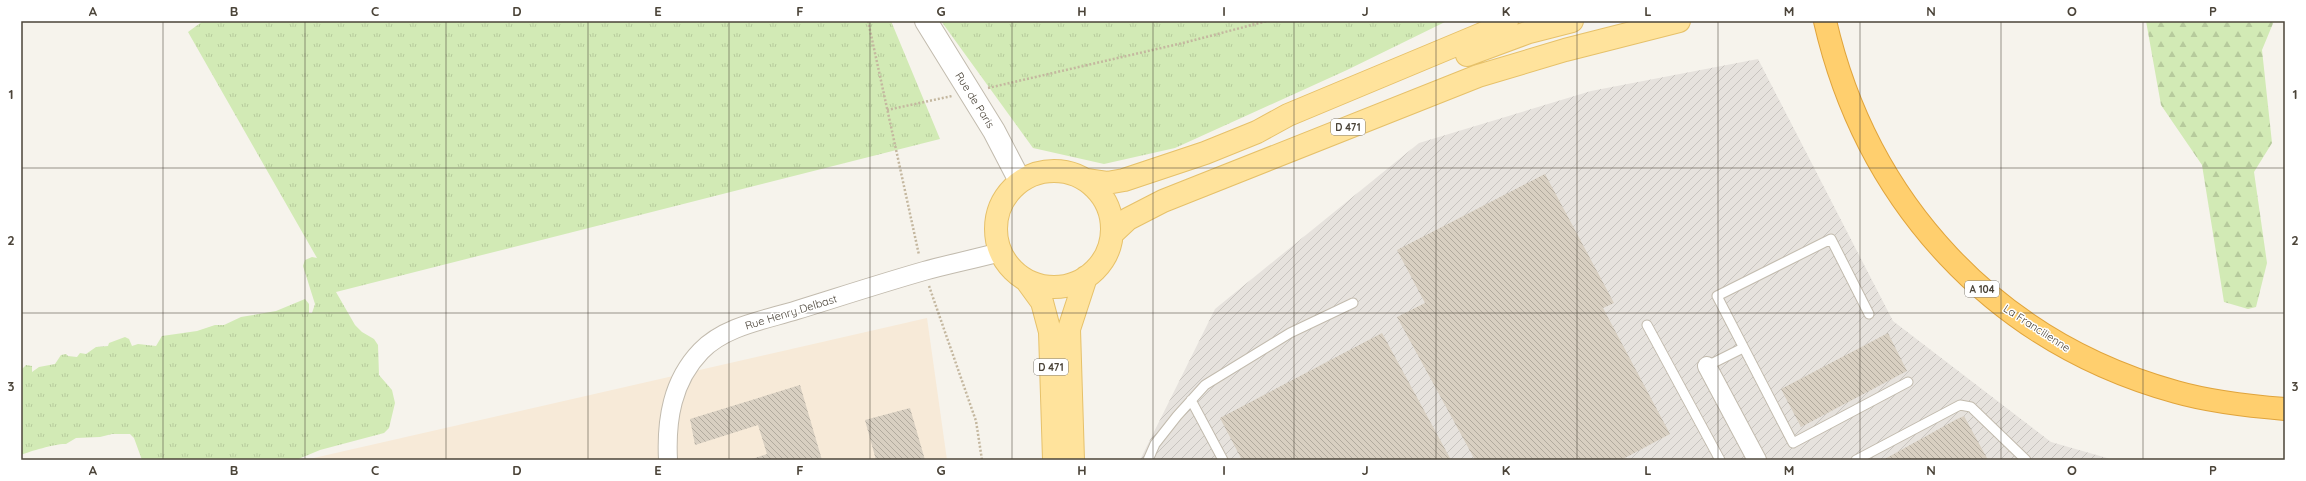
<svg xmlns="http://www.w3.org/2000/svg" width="2306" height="481" font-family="Quicksand,sans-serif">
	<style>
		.commercial { fill: #f7ead8 }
		.industrial { fill: url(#industrial-furrows) }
		.grass { fill: url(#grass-tufts) }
		.forest { fill: url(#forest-firs) }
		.building { fill: url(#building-back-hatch) }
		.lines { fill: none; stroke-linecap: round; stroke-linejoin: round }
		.service-casing { stroke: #c2bbae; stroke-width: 11 }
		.minor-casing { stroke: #c2bbae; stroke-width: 20 }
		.tertiary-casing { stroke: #c2bbae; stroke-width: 24 }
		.primary-casing { stroke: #e6c16a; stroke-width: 24 }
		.motorway-casing { stroke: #e0a43c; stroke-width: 24 }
		.path { stroke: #c4b79f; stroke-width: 2.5; stroke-dasharray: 2 2; stroke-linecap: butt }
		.service { stroke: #fff; stroke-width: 9 }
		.minor { stroke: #fff; stroke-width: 18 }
		.tertiary { stroke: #fff; stroke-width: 22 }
		.primary { stroke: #ffe39c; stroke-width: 22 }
		.motorway { stroke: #ffcf6e; stroke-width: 22 }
		.grid { fill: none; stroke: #4b4439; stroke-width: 1; stroke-opacity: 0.55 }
		.labels { text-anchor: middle; stroke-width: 3; stroke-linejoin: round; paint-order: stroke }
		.shield { fill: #fff; stroke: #817c74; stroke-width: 1 }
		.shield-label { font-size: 10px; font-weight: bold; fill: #4b4439 }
		.street-label { font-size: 11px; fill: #4b4439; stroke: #fff }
		.neatline { fill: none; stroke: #4b4439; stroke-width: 1.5 }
		.grid-label { font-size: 13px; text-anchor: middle; font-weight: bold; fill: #4b4439 }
	</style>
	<defs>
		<pattern id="industrial-furrows" width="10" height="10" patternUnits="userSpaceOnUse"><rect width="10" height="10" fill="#e6e2dd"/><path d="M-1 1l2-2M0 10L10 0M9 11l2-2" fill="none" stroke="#c7c3be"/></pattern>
		<pattern id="grass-tufts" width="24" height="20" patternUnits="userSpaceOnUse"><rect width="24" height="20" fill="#d2eab5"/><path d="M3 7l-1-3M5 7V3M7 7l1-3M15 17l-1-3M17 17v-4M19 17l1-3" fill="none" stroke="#b6ca9c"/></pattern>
		<pattern id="forest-firs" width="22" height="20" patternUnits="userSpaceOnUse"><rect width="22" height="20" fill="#d2eab5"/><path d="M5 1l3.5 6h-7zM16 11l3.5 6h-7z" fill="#b6ca9c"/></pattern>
		<pattern id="building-back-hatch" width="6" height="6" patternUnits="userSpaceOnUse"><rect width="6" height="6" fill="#d8cfc1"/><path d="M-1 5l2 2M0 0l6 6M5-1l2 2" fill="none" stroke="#b1aa9e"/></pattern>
	</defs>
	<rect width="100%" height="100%" fill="#f6f3ec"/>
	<path class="commercial" d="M927,318l20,142h-642z"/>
	<path class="industrial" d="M1758,59l135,262 158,121 63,18h-974l75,-151 204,-166 172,-52z"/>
	<path class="grass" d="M203,21h688l49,118 -604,153 19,33 7,7 12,7 4,6 1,30 13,15 3,13 -6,25 -5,5 -64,17 -24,10h-154l-8,-22 -4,-4h-18l-12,3 -24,1 -10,6c-8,-1 -36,7 -45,11v-85l5,-5 6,1v6l7,-5 16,-3 6,-9 5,-1 2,2 9,1 3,-4 6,1 10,-7 12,-1 1,-3 16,-6 4,2 3,7 6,-2 18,2 6,-10 35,-5 18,-6h9l17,-8 35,-6 29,-12 4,5v9h3l3,-9 -12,-38 2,-6 7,-3 5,1 -129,-226z
		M941,21h506l-100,49 -172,78 -71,16 -71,-16z"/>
	<path class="forest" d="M2146,21h128l-12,29 10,93 -18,29 13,91 -11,44 -8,2 -24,-7 -22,-137 -41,-60z"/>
	<path class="building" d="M1545,174l69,129 -11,5 67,126 -49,26h-146l-78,-143 28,-14 -28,-53z
		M1382,333l69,127h-209l-22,-42z
		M1888,333l19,38 -106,56 -20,-38z
		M800,385l22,75h-73l18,-6 -9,-29 -63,20 -5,-26z
		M910,408l15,52h-49l-11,-40z
		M1964,416l24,44h-105l74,-41z"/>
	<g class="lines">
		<defs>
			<path id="service" d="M1869,314l-38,-75 -114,57 76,147 115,-61
				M1647,325l73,135
				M1707,366l36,-18
				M1191,400l32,60
				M1148,460l7,-16 22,-28 28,-31 85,-52 63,-30
				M1856,460l104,-55 11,2 55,53"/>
			<path id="minor" d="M1707,366l50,94
				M668,460c-2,-40 4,-79 33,-109 24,-25 64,-31 96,-41 42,-13 85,-27 127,-39 25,-7 51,-12 76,-19"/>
			<path id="tertiary" d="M926,21l68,110 26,50"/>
			<path id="primary" d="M1467,55l62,-23 43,-11
				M996 229a58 58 0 1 1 116 0a58 58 0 1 1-116 0Z
				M1086,180l21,3 17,-3 81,-27 52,-21 31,-17 194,-81 25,-13
				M1112,234l16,-15 35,-18 315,-125 87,-26 114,-29
				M1026,280l16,22 8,30 4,128
				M1073,460l-4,-131 17,-52"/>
			<path id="motorway" d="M1825,21c42,182 170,321 351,371 35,10 72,14 109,17"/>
		</defs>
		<use href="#service" class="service-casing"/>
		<use href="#minor" class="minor-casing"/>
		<use href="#tertiary" class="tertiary-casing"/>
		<use href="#primary" class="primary-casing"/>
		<use href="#motorway" class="motorway-casing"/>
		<path class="path" d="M868,21l51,234
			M988,88l199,-46 80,-21
			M887,110l65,-14
			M929,286l47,135 6,39"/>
		<use href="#service" class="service"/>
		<use href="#minor" class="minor"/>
		<use href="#tertiary" class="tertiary"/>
		<use href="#primary" class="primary"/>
		<use href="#motorway" class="motorway"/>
	</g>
	<path class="grid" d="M163,21v439M305,21v439M446,21v439M588,21v439M729,21v439M870,21v439M1012,21v439M1153,21v439M1294,21v439M1436,21v439M1577,21v439M1718,21v439M1860,21v439M2001,21v439M2143,21v439M21,168h2264M21,313h2264"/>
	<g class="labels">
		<g class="shield">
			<rect x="1331" y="119" width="34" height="16" rx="3"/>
			<rect x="1965" y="281" width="34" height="16" rx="3"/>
			<rect x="1034" y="359" width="34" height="16" rx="3"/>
		</g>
		<g class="shield-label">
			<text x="1348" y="131">D 471</text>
			<text x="1982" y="293">A 104</text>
			<text x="1051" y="371">D 471</text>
		</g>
		<g class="street-label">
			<text transform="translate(975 100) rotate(58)" y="4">Rue de Paris</text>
			<text transform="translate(791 312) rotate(-17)" y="4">Rue Henry Delbast</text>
			<text transform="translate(2037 328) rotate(33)" y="4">La Francilienne</text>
		</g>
	</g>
	<rect width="2306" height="481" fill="none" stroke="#ffffff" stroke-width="44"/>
	<rect x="22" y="22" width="2262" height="437" class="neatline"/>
	<g class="grid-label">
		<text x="93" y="16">A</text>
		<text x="234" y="16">B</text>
		<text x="375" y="16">C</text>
		<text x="517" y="16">D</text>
		<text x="658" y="16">E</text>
		<text x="800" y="16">F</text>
		<text x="941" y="16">G</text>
		<text x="1082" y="16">H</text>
		<text x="1224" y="16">I</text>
		<text x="1365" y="16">J</text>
		<text x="1506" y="16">K</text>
		<text x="1648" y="16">L</text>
		<text x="1789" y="16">M</text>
		<text x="1931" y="16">N</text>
		<text x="2072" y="16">O</text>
		<text x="2213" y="16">P</text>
		<text x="11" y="99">1</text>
		<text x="2295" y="99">1</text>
		<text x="11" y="245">2</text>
		<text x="2295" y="245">2</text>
		<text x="11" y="391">3</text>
		<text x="2295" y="391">3</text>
		<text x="93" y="475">A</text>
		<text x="234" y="475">B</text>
		<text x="375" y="475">C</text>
		<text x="517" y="475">D</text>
		<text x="658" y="475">E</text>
		<text x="800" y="475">F</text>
		<text x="941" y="475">G</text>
		<text x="1082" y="475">H</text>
		<text x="1224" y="475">I</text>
		<text x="1365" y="475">J</text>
		<text x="1506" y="475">K</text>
		<text x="1648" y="475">L</text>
		<text x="1789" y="475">M</text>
		<text x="1931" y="475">N</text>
		<text x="2072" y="475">O</text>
		<text x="2213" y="475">P</text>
	</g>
</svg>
